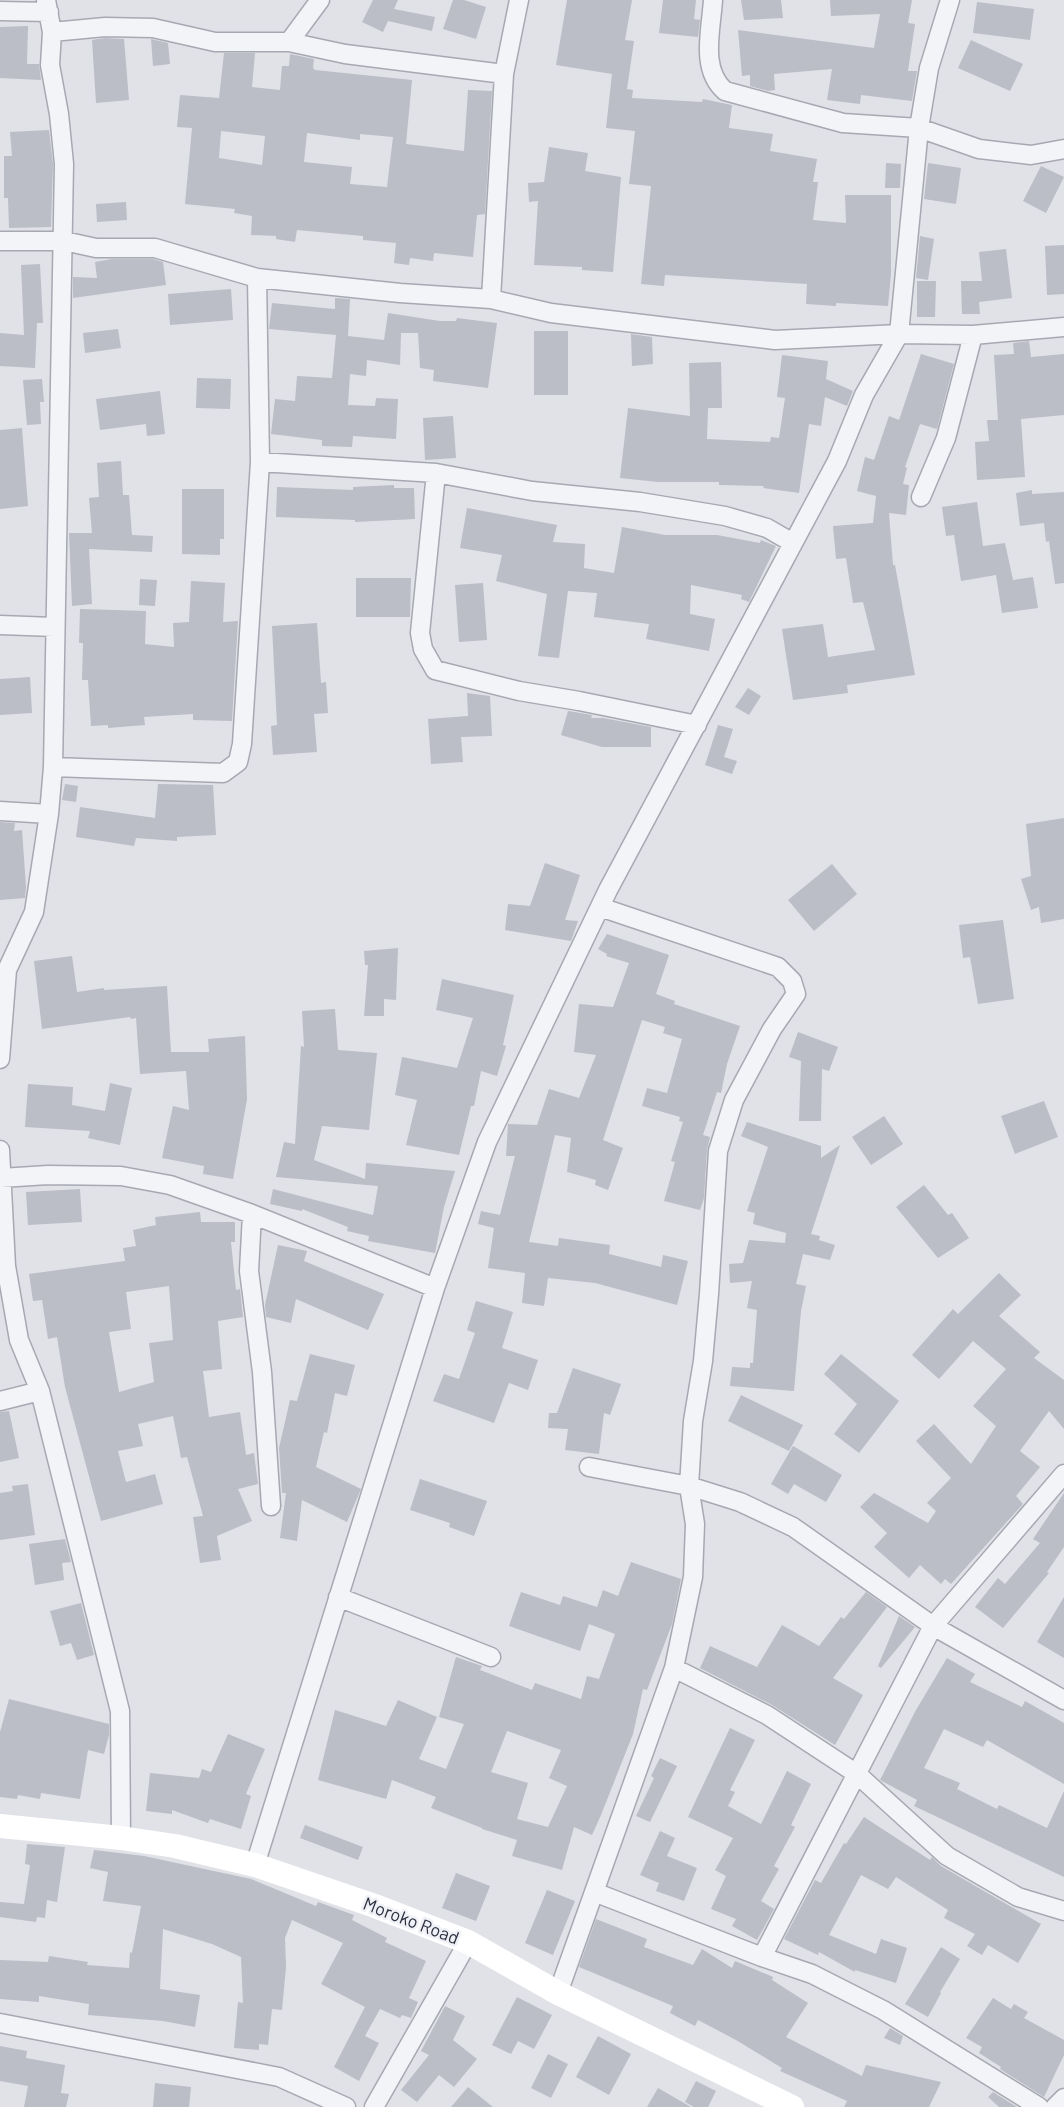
<svg xmlns="http://www.w3.org/2000/svg" width="1064" height="2107" font-family="Barlow,sans-serif">
	<style>
		.building { fill: #bbbdc7; fill-rule: evenodd }
		.lines { fill: none; stroke-linecap: round; stroke-linejoin: round }
		.street-casing { stroke: #a7a8b2; stroke-width: 21 }
		.street { stroke: #f3f4f7; stroke-width: 18 }
		.secondary { stroke: #fff; stroke-width: 24 }
		.labels { text-anchor: middle; stroke-width: 5; stroke-linejoin: round; paint-order: stroke }
		.street-label { font-size: 18px; fill: #2b2e3e; stroke: #f0f1f6 }
	</style>
	<rect width="100%" height="100%" fill="#e1e2e8"/>
	<path class="building" d="M373,0h25l-4,9 41,8 -3,14 -44,-10 -5,11 -21,-10z
		M453,0h11l22,7 -10,32 -33,-10z
		M567,0h65l-7,40 9,1 -7,48 6,1 -1,8 70,4 1,-3 29,6 -3,23 44,6 -3,17 47,8 -4,23h5l-5,38 33,3 -1,-28h46v79l-3,32 -52,-3v3l-30,-2 1,-20 -142,-9 -1,11 -23,-2 10,-98 -22,-2 6,-53 -29,-3 6,-54 -56,-9z
		M663,0h33l-2,19 6,1 -2,17 -39,-4z
		M741,0h40l2,18 -39,2z
		M830,0h82l-4,23 7,1 -7,47h9l-5,30 -51,-6 -1,9 -33,-4 5,-31 -58,5 1,16 -7,1 -18,-5v-11l-8,1 -4,-46 136,18 6,-34 -49,2z
		M977,2l57,7 -4,31 -57,-7z
		M28,26l-1,38h12l2,16 -41,-2v-51z
		M105,38l19,1 5,61 -33,3 -4,-63z
		M151,39l17,4 2,21 -17,2z
		M971,40l52,24 -13,27 -52,-23z
		M224,53h31l-3,34 28,3 2,-24h7l1,-12 24,5 -1,9 2,2 97,10 -6,64 58,7 4,-61 24,1 -7,123 -8,1 -4,42 -39,-4 -1,8 -23,-3 -1,7 -15,-2 2,-20 -33,-3v-4l-66,-6 -2,12 -19,-3v-3l-25,-1 1,-19 -18,-3 1,-4 -50,-5 7,-76 -15,-1 3,-32 39,3zM221,131l44,5 -3,29 -43,-7zM307,133l53,7v-6l33,3 -6,50 -37,-3 2,-17 -48,-5z
		M49,130l4,34 -2,63 -42,1 -1,-30h-4v-42h8l-2,-24z
		M549,147l39,6 -3,18 36,6 -8,95 -31,-2v-3l-48,-2 4,-64 -9,1 -1,-19 16,-1z
		M886,163l15,1 -1,24h-15z
		M928,163l33,5 -5,36 -32,-5z
		M1041,166l23,11 -18,36 -23,-12z
		M126,202l1,18 -30,2 -1,-18z
		M920,236l14,3 -6,41 -12,-2z
		M1064,245v49l-17,1 -2,-49z
		M1006,249l6,49 -33,4 1,12h-18l-1,-33h21l-3,-29z
		M112,259h41l10,3 3,23 -93,13v-21l24,1 -2,-16z
		M40,264l3,59h-6l-2,45 -35,-2v-33l24,2 -3,-70z
		M917,281h19l-1,36h-18z
		M231,289l2,31 -63,5 -2,-31z
		M335,298l15,1 -2,37 36,4 4,-27 52,8h16l1,-3 40,5 -9,65 -55,-7 1,-11 -14,-2 -2,-35h-17l-1,32 -33,-5 -1,16 -16,-2 -2,31 27,1 1,-8 22,1 -2,40 -43,-3 -1,11 -30,-1v-6l-51,-6 4,-35 20,2 2,-25 35,2 4,-43 -67,-6 3,-26 63,6z
		M118,329l3,19 -36,5 -2,-20z
		M534,331h34v64h-34z
		M631,334l21,3 1,27 -21,2z
		M1029,341l2,16 33,-3v61l-43,4 4,58 -48,3 -2,-38 14,-1 -2,-21h11l-4,-65 20,-1 -1,-11z
		M921,354l33,10 -17,65 -17,-5 -15,43 2,1 -4,16 6,1 -3,30 -17,-2 4,52h2l20,110 -68,10 1,8 -55,7 -11,-71 41,-5 5,33 47,-7 -12,-48 -10,1 -7,-45 -10,1 -3,-33 40,-3 3,-27 -19,-5 8,-34 9,3 15,-44 10,4z
		M782,355l46,6 -2,18 27,12 -6,15 -22,-9 -4,29 -12,-2 -10,69 -36,-5 1,-2 -45,-1v-3h-61l-38,-4 8,-70 62,8 -1,-53 32,-1 1,46h-14l-1,31 63,3 1,-5 8,1 6,-40 -8,-1z
		M197,378l34,1 -1,30 -34,-1z
		M42,379l2,23h-4l1,22 -14,1 -4,-45z
		M160,391l5,43 -18,2 -1,-12 -46,6 -4,-31z
		M453,416l3,42 -31,2 -2,-42z
		M22,428l6,78 -28,3v-79z
		M121,461l2,34h6l3,40 21,1 -1,16 -63,-3 3,55 -20,2 -3,-73h23l-3,-35 10,-1 -2,-34z
		M394,485v3h20l1,31 -60,3v-2l-79,-3 1,-30 76,3v-3z
		M182,489h42v50h-4v16l-38,-1z
		M1032,490v4l32,-2v91l-9,1 -6,-43 -3,1 -2,-19 -24,3 -4,-33z
		M977,502l6,44 22,-3 8,37 20,-3 5,31 -36,5 -6,-38 -35,6 -7,-46 -8,1 -4,-29z
		M467,508l90,17 -4,17 32,2 -1,24 30,5 8,-46 43,8h52l43,8 1,-3 15,6 -27,56 -8,-3 1,-4 -51,-10 -1,29 25,5 -6,32 -63,-12 3,-15 -55,-7 3,-24 -29,-2 -9,67 -21,-2 9,-62 -51,-13 6,-26 -42,-7z
		M356,578h55l-1,39h-54z
		M140,579l17,1 -2,26 -16,-1z
		M191,581l34,2 -2,39 15,-1 -6,100 -39,-1v-6l-49,3 1,8 -37,3v-3l-17,1 -3,-46h-6l1,-37h-4l1,-34 66,2 -1,33 29,3 -1,-24 16,-1z
		M483,583l4,57 -28,2 -4,-57z
		M317,623l4,60 5,-1 2,31 -14,1 3,38 -44,3 -2,-29 6,-1 -5,-99z
		M30,677l2,36 -32,2v-36z
		M748,688l13,8 -12,19 -14,-8z
		M467,693l23,3 2,40 -31,1 2,25 -32,2 -3,-45 40,-3z
		M568,711l24,4 -1,3h12l48,9v20h-49l-41,-12z
		M718,725l15,4 -9,28 13,4 -5,13 -27,-9z
		M65,784l13,2 -2,16 -14,-2z
		M158,784l55,1 3,50 -39,2v4l-41,-3 -2,8 -58,-9 4,-30 75,11z
		M1064,818v101l-23,4 -2,-16 -8,3 -10,-31 10,-3 -5,-52z
		M0,822l15,1 -1,8 8,-1 4,57 -1,11 -25,2z
		M545,863l35,12 -15,45 13,1 -7,20 -66,-11 3,-26 22,2z
		M832,864l25,30 -43,37 -26,-31z
		M1003,920l11,79 -36,5 -8,-47 -7,1 -4,-33z
		M607,934l62,21 -13,39 19,7 -1,3 66,22 -13,38 -6,29 -4,-1 -14,43 7,2 -3,13 -3,48 -4,12 -36,-9 11,-39 -4,-1 12,-39 -4,-1 1,-4 -38,-11 5,-18 20,5 15,-54 -19,-6 2,-6 -23,-7 -39,120 20,8 -15,42 -13,-5 1,-5 -29,-8 4,-34 -16,-3 -26,107 29,4 1,-8 51,7 -1,9 52,13 2,-12 25,6 -11,44 -82,-22 -47,-5 -4,28 -22,-3 3,-30 -37,-5 6,-40 -16,-4 3,-13 19,4 15,-59h-9l2,-32 29,1 12,-36 30,9 17,-43 -22,-3 5,-48 34,3 16,-44 -23,-7 1,-2 -9,-5z
		M398,948l-2,52 -12,-1v17h-20l4,-51h-3l-1,-14z
		M72,956l5,36 27,-4v2l63,-4 4,66h38l-1,-13 37,-3 2,63 -14,80 -30,-5 1,-8 -42,-8 11,-52 16,4 -3,-39 -46,3 -4,-56 -5,1 -1,-2 -88,12 -8,-68z
		M442,979l72,16 -11,50 3,1 -9,30 -16,-5 -7,35h-3l-12,49 -53,-10 11,-45 -22,-5 7,-38 55,11 16,-50 -37,-8z
		M335,1009l3,41 39,3 -8,77 -47,-4 -8,34 51,19 1,-16 89,8 -11,36 -9,46 -67,-12 1,-5 -22,-5 1,-4 -46,-18v2l-32,-7 3,-15 100,26 5,-29 -102,-9 8,-35 11,2 6,-98 3,1 -2,-36z
		M798,1032l40,15 -9,24 -7,-2 -1,52h-22l2,-60 -12,-4z
		M110,1083l22,5 -12,57 -32,-7 2,-7 -65,-4 3,-43 45,3 -1,18 33,6z
		M1044,1101l14,36 -43,17 -14,-38z
		M884,1116l19,28 -32,21 -19,-28z
		M747,1122l74,24v12l19,-13 -29,89 9,2 -1,4 16,5 -5,15 -27,-6 -7,30 10,2 -5,25 -7,80 -64,-5 2,-19 18,1v-5h3l4,-53 -10,-2 5,-27 -22,2 -1,-19 14,-1 6,-23 36,3 1,-10 -33,-9 2,-11 -8,-2 21,-64 -27,-11z
		M924,1185l24,30 4,-2 17,25 -31,20 -42,-51z
		M80,1189l2,33 -54,3 -2,-33z
		M200,1212l1,10h34v20h-4l5,48 4,-1 3,28 -25,4 4,48 -19,2 6,46 31,-5 6,43 8,-2 4,31 -20,5 14,32 -35,15 4,24 -21,3 -7,-46 10,-1 -16,-59 -6,1 -8,-42 -35,8 5,22 -25,5 8,31 29,-8 8,30 -62,17 -36,-134 -8,-50 -9,2 -6,-39 -9,1 -4,-27 96,-13 -2,-13 13,-2 -3,-16 23,-5 -1,-8zM169,1286l4,54 -24,3 5,39 -35,10 -10,-60 22,-3 -5,-37z
		M278,1245l29,6 -3,10 80,33 -16,36 -72,-31 -5,24 -25,-6 -1,-12z
		M999,1273l22,22 -22,21 41,36 -6,6 30,22v49l-15,-18 -29,40 20,16 -24,29 7,8 -72,80 -6,-5 -4,5 -21,-19 -11,13 -35,-31 13,-14 -27,-26 14,-14 54,30 8,-12 -9,-8 24,-25 -35,-37 18,-17 37,40 25,-38 -23,-20 33,-37 -33,-28 -34,38 -27,-24 41,-46 5,5z
		M476,1301l37,11 -11,36 36,12 -10,30 -19,-7 -15,40 -61,-22 11,-27 15,5 16,-46 -8,-3z
		M310,1354l45,11 -8,31 -12,-3 -8,40 -3,-1 -8,35 45,22 -14,33 -45,-22 -5,41 -17,-3 6,-45h-4l-3,-45 11,-48 7,1z
		M841,1354l58,47 -40,52 -25,-19 23,-30 -33,-30z
		M573,1368l48,16 -11,31 -6,-2 -5,41 -34,-4 3,-21 -20,-1 1,-15h8z
		M741,1395l62,30 -14,26 -61,-30z
		M9,1411l10,47 -19,4v-50z
		M793,1446l49,29 -16,27 -32,-18 -6,10 -17,-10z
		M420,1479l67,22 -13,35 -25,-9 1,-4 -40,-13z
		M28,1484l7,51 -35,5v-47l13,-2 -1,-5z
		M1064,1493v54l-17,25 2,1 -46,55 -28,-21 23,-29 7,6 35,-41 -7,-4z
		M65,1539l6,23 -9,1 2,17 -29,5 -6,-41z
		M631,1562l50,17 -9,45 -25,66 -4,-1 -10,45 -32,81 -9,20 -18,-8 -12,43 -50,-14 5,-16 -35,-11v-1l-51,-20 5,-11 -44,-17 -6,19 -68,-19 17,-70 51,16 12,-26 39,17 -18,42 27,10 18,-45 -25,-7 17,-60 26,9 -2,4 52,20 3,-7 46,16 6,-23 12,3 16,-45 -26,-10 -9,27 -71,-25 12,-34 39,13 3,-9 34,11 6,-17 15,6zM507,1731l54,19 -12,28 18,8 -19,41 -31,-8 11,-36 -37,-11z
		M866,1592l21,15 -54,71 30,17 -28,50 -63,-40 -72,-37 10,-22 47,21 25,-42 37,21 22,-29 3,2z
		M1064,1597v61l-27,-16z
		M81,1603l13,52 -17,5 -6,-17 -11,3 -10,-35z
		M899,1616l16,11 -34,41 -3,-2z
		M947,1658l28,16 -5,8 52,25 3,-6 39,22v61l-77,-44 -4,7 -39,-18 -20,39 36,15 -3,6 40,20 2,-4 48,23 17,-37v86l-150,-71 3,-6 -37,-20 36,-70z
		M9,1699l100,25v11l-5,19 -16,-4 -8,49 -39,-6 -1,6 -22,-4 -1,4 -17,-2v-65z
		M730,1728l25,12 -25,50 5,2 -7,14 33,18 26,-53 24,13 -20,41 4,2 -21,39 5,3 -18,32 13,8 -17,31 -25,-14 4,-7 -25,-10 15,-33 -11,-6 18,-32 -45,-21z
		M228,1734l37,15 -19,45 5,2 -10,33 -31,-10 -2,4 -36,-13v4l-26,-3 4,-38 49,5 3,-9 9,3z
		M660,1758l17,8 -27,56 -14,-6 18,-38 -3,-2z
		M864,1817l66,43 2,-3 9,9 100,58 -23,39 -30,-18 -6,10 -15,-9 8,-12 -31,-16 4,-8 -52,-33 -8,12 -27,-14 -32,60 47,19 5,-15 26,9 -11,35 -41,-13v2l-36,-20 -1,3 -34,-16 31,-59 6,3 23,-40 2,1z
		M305,1825l58,22 -5,13 -58,-22z
		M660,1831l15,7 -8,18 30,12 -13,33 -28,-10 3,-8 -19,-8z
		M27,1844l38,3 -8,55 -10,-2 -2,18 -8,-1 -1,5 -36,-5v-15l24,2 6,-39 -5,-1z
		M94,1850l50,6 107,23 65,27 2,-4 36,13 -2,5 35,18 -2,4 41,19 -17,37 9,4 -7,16 -9,-3 -2,3 -20,-9 -15,27 14,7 -20,38 -25,-14 31,-60 -44,-23 22,-41 -51,-23 -7,18 1,29 -4,43 -10,-1 -4,36 -9,-1v6l-25,-2 4,-46 5,1 -2,-46 -29,-13 -49,-15 -3,60 40,6 -5,32 -32,-6 -75,-6 1,-11 -50,-8v6l-39,-3v-39l48,2 1,-6 39,6 -1,3 42,3 1,-16 2,1 9,-47 -38,-5 5,-29 -18,-4z
		M456,1873l34,13 -14,35 -34,-13z
		M547,1890l28,11 -22,54 -28,-12z
		M596,1919l51,20 -3,8 49,18 9,-16 30,19 3,-7 38,16 -1,3 36,23 -22,34 76,39 4,-11 75,17 -12,25h-85l3,-6 -67,-30 2,-3 -46,-28 -38,-20 -3,6 -25,-13 3,-7 -94,-39z
		M941,1947l19,12 -20,33 1,1 -13,24 -23,-13z
		M517,1997l35,18 -18,34 -16,-8 -7,13 -19,-9z
		M993,1998l18,11 3,-5 14,8 -4,6 40,22v15l-20,42 -44,-28 1,-2 -22,-14 3,-6 -16,-9z
		M445,2006l20,10 -12,24 24,19 -23,28 -15,-12 -22,27 -16,-12 28,-35 -8,-4z
		M890,2028l13,8 -3,9 -16,-7z
		M598,2036l33,18 -22,41 -33,-18z
		M0,2046l27,5 -1,7 39,7 -4,28 8,1 -3,13h-42l4,-21 -28,-5z
		M548,2054l20,10 -17,34 -20,-10z
		M696,2081l20,10 -8,16h-14l-9,-5z
		M155,2083l36,4 -2,20h-36z
		M468,2087l25,20h-42z
		M658,2088l33,19h-44z
		M993,2092l24,15h-18l-11,-10z"/>
	<g class="lines">
		<defs>
			<path id="street" d="M713,0c-2,31 -13,69 12,91l118,32 76,5 60,21 52,6 33,-6
				M0,11l49,1
				M52,32l53,-5 48,1 62,14h74l56,12 159,20
				M289,42l31,-42
				M0,241h64l32,7h59l102,30 143,15 91,6 60,14 224,27 124,-6 74,1 91,-8
				M491,299l13,-225 15,-74
				M260,462l176,11 96,18 108,11 85,14 42,12 26,15
				M436,473l-16,160 3,16 12,21 84,21 60,10 118,24
				M921,497l25,-59 27,-103
				M0,625l54,2
				M53,767l170,6 15,-11 4,-18 18,-282 -3,-184
				M0,811l49,3
				M0,1059l7,-89 27,-58 15,-98 4,-47 11,-603 -5,-50 -9,-49 2,-33 -6,-32
				M0,1150l6,116 13,74 21,51 80,320 1,127
				M1,1178l47,-3 73,1 49,9 82,29 183,74
				M252,1214l-3,57 13,101 9,134
				M0,1401l40,-10
				M589,1467l100,19 51,16 53,25 140,99 131,74
				M338,1597l153,60
				M674,1668l93,47 90,59 90,82 71,41 46,14
				M255,1865l180,-577 52,-146 121,-252 229,-429 27,-66 35,-61 20,-206 10,-60 21,-68
				M594,1892l168,65 50,17 71,36 156,97
				M762,1957l171,-331 131,-152
				M558,1993l116,-325 19,-91 2,-53 -6,-38 4,-65 10,-60 6,-67 9,-143 16,-51 38,-71 24,-35 -4,-13 -14,-14 -178,-60
				M0,2023l279,54 67,30
				M374,2107l94,-165
				M1055,2107l9,-9"/>
		</defs>
		<use href="#street" class="street-casing"/>
		<use href="#street" class="street"/>
		<path class="secondary" d="M0,1826l121,12 54,8 80,19 120,41 93,36 90,51 234,114"/>
	</g>
	<g class="labels">
		<g class="street-label">
			<text transform="translate(411 1921) rotate(21)" y="6">Moroko Road</text>
		</g>
	</g>
</svg>
